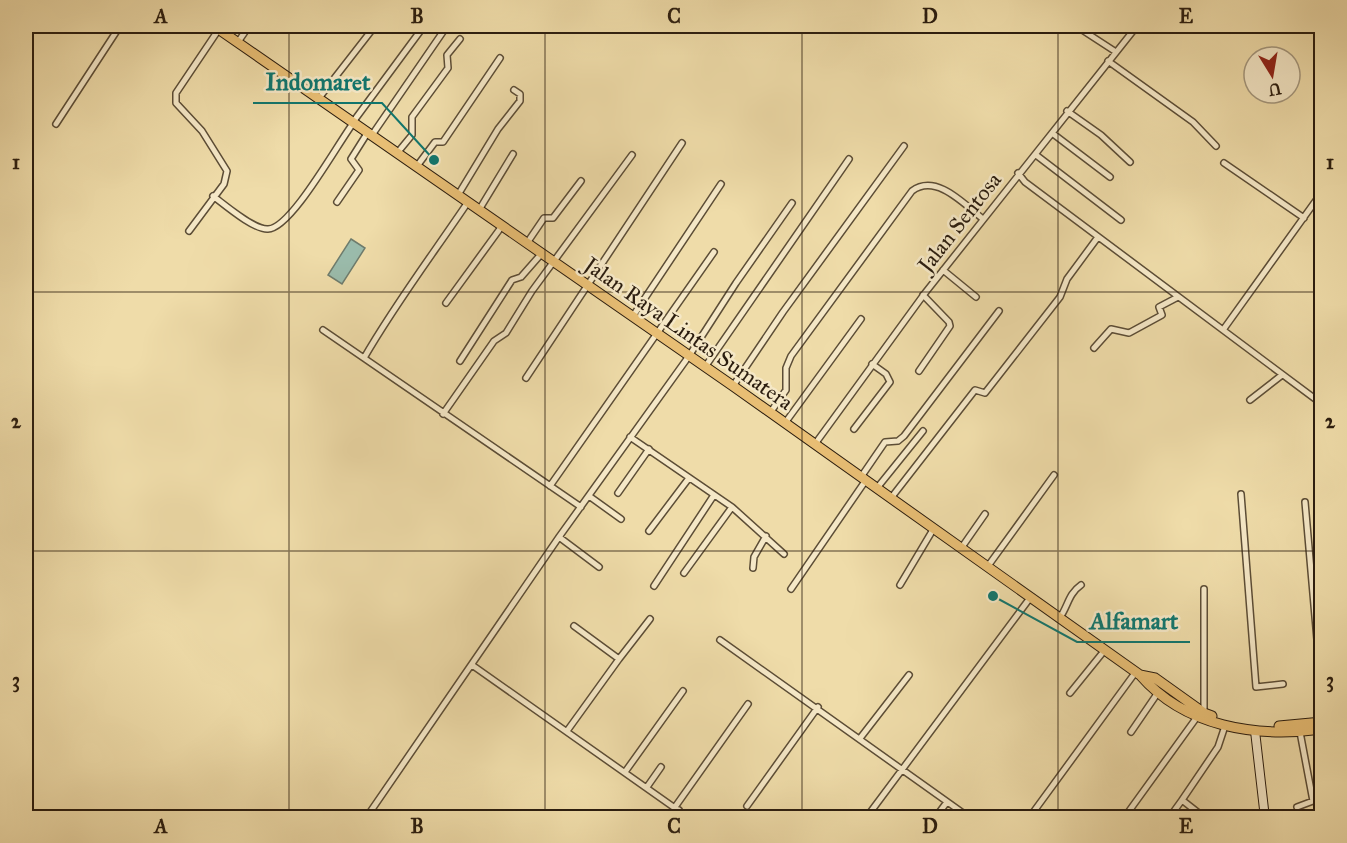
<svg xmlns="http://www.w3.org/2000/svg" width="1347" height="843" font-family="'IM FELL Great Primer',serif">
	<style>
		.water { fill: #9abbab; stroke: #6e7c6d; stroke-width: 1.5 }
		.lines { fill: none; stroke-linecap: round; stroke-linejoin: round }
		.street-casing { stroke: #5c4d36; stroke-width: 8 }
		.secondary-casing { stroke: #2b1d0f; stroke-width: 10 }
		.highway-casing { stroke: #2b1d0f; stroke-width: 11 }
		.street { stroke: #f5e8c7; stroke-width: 5 }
		.secondary { stroke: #f5e8c7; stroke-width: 8 }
		.highway { stroke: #e8be74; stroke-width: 9 }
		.grid { fill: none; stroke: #2b1d0f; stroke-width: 1.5; stroke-opacity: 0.55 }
		.labels { text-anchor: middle; stroke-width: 5; stroke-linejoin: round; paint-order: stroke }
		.street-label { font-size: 22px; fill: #2b1d0f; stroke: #f5e8c7 }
		.leader { fill: none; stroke: #0f766e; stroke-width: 2 }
		.callout-dot { fill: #0f766e; stroke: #f5e8c7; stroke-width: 2 }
		.callout-label { font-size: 24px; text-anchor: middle; font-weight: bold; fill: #0f766e; stroke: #f5e8c7; stroke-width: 5; stroke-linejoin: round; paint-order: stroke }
		.neatline { fill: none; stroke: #2b1d0f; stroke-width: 2 }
		.grid-label { font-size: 20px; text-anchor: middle; font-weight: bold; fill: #2b1d0f }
	</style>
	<rect width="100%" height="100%" fill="#efdca9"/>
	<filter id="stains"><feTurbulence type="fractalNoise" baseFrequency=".00333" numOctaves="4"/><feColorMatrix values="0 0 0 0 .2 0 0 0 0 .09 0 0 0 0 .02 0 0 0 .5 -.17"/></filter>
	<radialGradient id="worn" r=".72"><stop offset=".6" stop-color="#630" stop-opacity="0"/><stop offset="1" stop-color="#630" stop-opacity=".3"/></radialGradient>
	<path class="water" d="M351,239l14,9 -23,36 -14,-9z"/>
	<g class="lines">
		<defs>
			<path id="street" d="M1076,26l40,26
				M238,42l11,-16
				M1108,61l85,61 23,24
				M319,98l56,-72
				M1067,111l34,24 29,27
				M353,122l71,-96
				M56,124l64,-98
				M1052,133l58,44
				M372,135l75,-109
				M398,152l14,-17v-18l36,-49 -1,-13 13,-16
				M1036,155l85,65
				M1224,163l80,55
				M417,166l18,-24h8l57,-84
				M1018,173l7,9 297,222
				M458,195l40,-66 22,-28v-7l-6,-4
				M213,196c12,9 41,34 55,33 23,0 70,-86 86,-107
				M337,202l22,-32 -8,-11 17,-27
				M479,210l34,-56
				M189,231l35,-47 3,-13 -25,-40 -26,-28v-10l43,-64
				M527,243l17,-25h9l28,-37
				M943,270l33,27
				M446,303l56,-77
				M633,316l88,-132
				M323,330l258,177
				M1223,330l99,-138
				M1094,348l17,-19 18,4 33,-18 -3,-8 19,-10
				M364,358c31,-54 69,-104 104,-156
				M460,361l52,-81 9,-3 21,-24
				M705,367l144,-208
				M919,371l31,-45 -1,-4 -26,-27
				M526,378l156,-235
				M733,386l50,-74 121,-166
				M1250,400l32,-25
				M770,413l16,-23v-22l5,-12 121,-165c24,-18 52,13 71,28
				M443,414l51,-73 12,-8 26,-42 100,-136
				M785,423l76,-104
				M854,429l36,-47 -4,-8 -14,-10
				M630,437l102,70 52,47
				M815,444l110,-151 212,-267
				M861,477l24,-35 13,-1 6,-5 95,-125
				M550,486l164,-234
				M877,488l46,-57
				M618,493l31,-44
				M1241,494l15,193 27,-3
				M589,496l32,23
				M891,498l84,-108 10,3 75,-96 7,-18 31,-42
				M1305,502l17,195
				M649,531l40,-53
				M559,537l40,30
				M962,547l23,-33
				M988,566l66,-91
				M753,568l1,-11 12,-21
				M684,573l48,-66
				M900,585l34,-57
				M654,586l60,-91
				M791,589l75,-109
				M1204,589v124
				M1059,619c9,-12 9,-25 22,-34
				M720,640l250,178
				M619,659l31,-40
				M472,665l217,153
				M1070,693l34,-42
				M567,731l52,-72 -45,-33
				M1131,732l26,-38
				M861,737l48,-62
				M625,772l58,-81
				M647,787l14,-20
				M747,806l71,-99
				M675,807l73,-103
				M1297,807l16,-6 -13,-69
				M366,818l193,-281 130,-181 47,-73 56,-80
				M674,818l5,-8
				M866,818l164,-220
				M935,818l12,-16
				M1029,818l106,-145
				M1124,818l73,-101
				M1169,818l13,-18
				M1205,818l-23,-18 36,-53 7,-21"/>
			<path id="secondary" d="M1255,731l10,87"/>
			<path id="highway" d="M214,26l519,360 407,289c45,52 116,63 182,54
				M1140,675l15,3 49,35 8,3
				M1279,726l43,-4"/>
		</defs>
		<use href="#street" class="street-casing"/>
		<use href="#secondary" class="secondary-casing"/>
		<use href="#highway" class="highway-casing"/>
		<use href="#street" class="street"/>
		<use href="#secondary" class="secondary"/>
		<use href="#highway" class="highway"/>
	</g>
	<path class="grid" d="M289,26v792M545,26v792M802,26v792M1058,26v792M26,292h1296M26,551h1296"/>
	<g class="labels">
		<g class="street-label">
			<text transform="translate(959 222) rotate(-52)" y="8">Jalan Sentosa</text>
			<text transform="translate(689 333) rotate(35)" y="8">Jalan Raya Lintas Sumatera</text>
		</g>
	</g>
	<path class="leader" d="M434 160L382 103H253M993 596L1077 642H1190"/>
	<g class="callout-dot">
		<circle cx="434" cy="160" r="6"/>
		<circle cx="993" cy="596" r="6"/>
	</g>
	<g class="callout-label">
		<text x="318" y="90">Indomaret</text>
		<text x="1134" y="629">Alfamart</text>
	</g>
	<rect width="1347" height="843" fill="none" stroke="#efdca9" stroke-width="66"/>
	<g transform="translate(1272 75) rotate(169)"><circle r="28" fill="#f5e8c7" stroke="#a4977d" stroke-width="1.5"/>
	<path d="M0-4.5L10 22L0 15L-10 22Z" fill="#8f2418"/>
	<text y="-9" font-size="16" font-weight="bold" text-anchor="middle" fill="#2b1d0f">U</text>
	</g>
	<rect x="33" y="33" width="1281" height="777" class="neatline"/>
	<g class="grid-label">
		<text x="161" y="23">A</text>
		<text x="417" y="23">B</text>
		<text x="674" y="23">C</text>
		<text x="930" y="23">D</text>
		<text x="1186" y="23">E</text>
		<text x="16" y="169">1</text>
		<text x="1330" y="169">1</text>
		<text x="16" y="428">2</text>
		<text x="1330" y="428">2</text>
		<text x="16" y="687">3</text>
		<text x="1330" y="687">3</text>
		<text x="161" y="833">A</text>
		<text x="417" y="833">B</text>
		<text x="674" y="833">C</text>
		<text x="930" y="833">D</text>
		<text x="1186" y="833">E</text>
	</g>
	<rect width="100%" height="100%" filter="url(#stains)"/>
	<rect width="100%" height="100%" fill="url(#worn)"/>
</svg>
